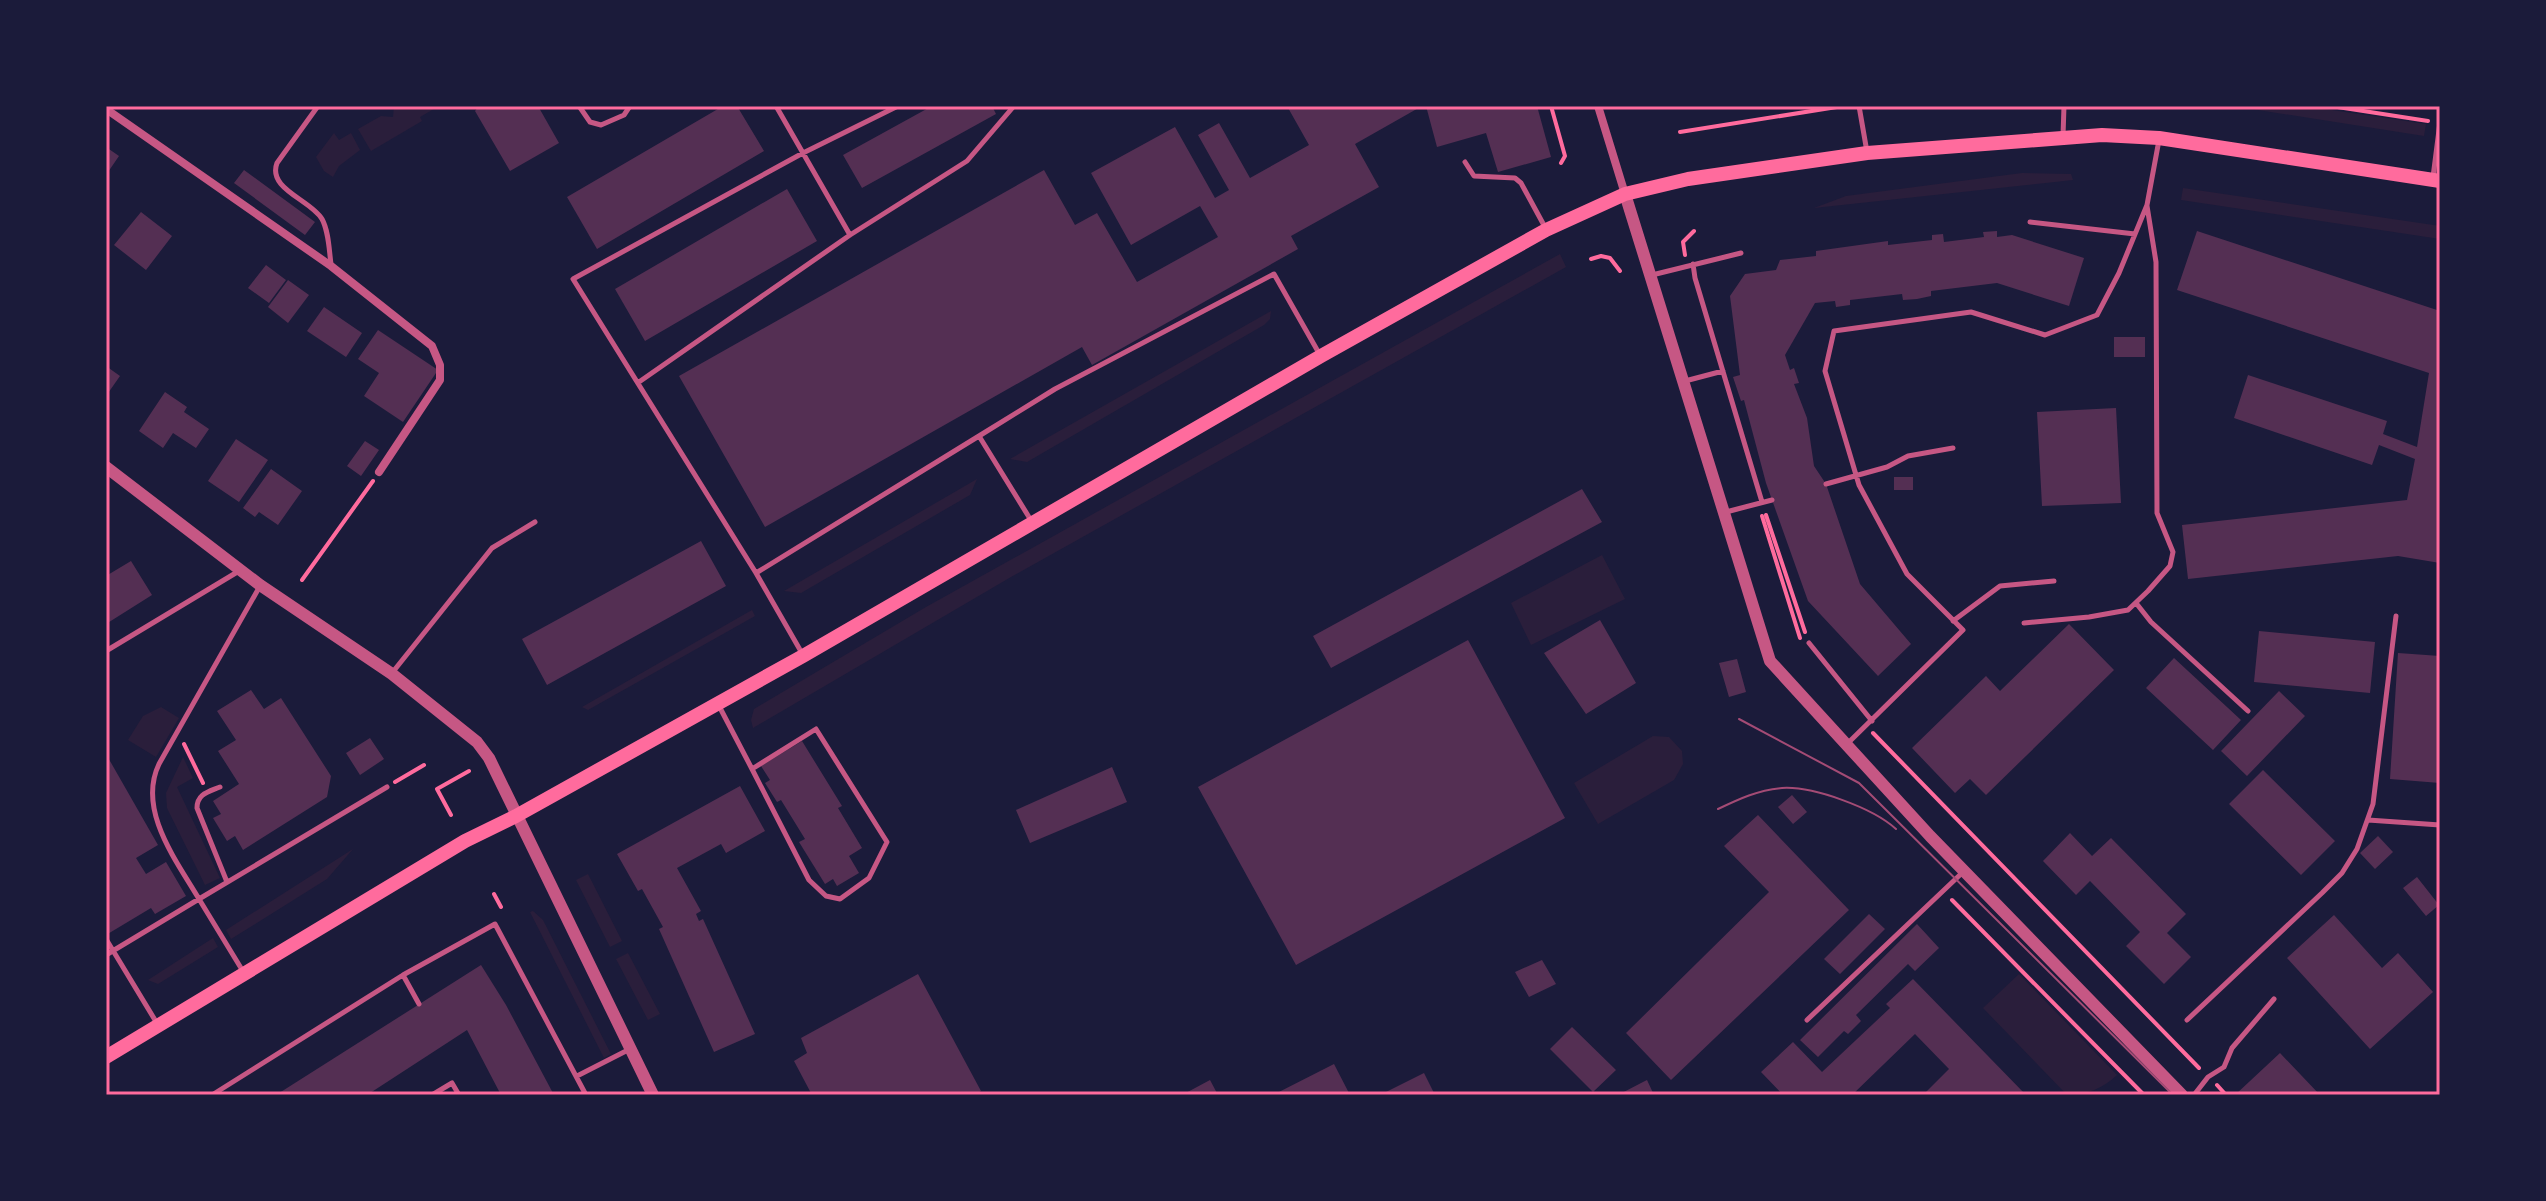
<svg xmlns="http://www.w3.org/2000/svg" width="2546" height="1201" font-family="'Roboto Condensed',sans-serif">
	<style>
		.green { fill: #2a1e3b }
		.building { fill: #542f53 }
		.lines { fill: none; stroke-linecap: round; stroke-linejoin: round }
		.path { stroke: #ff6b9d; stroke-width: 4 }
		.service { stroke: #c65784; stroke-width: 5 }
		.minor { stroke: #c65784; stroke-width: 8 }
		.tertiary { stroke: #c65784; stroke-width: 12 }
		.secondary { stroke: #ff6b9d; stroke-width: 14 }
		.tram { stroke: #a44b75; stroke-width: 2 }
		.neatline { fill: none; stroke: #ff6b9d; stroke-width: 3 }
	</style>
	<rect width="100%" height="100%" fill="#1b1b3a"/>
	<path class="green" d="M394,106h45l-19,11 2,4 -51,30 -13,-22 23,-13 12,1z
		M2233,106h72l121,18 -2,12z
		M334,133l5,7 12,-7 9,17 -21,16 -6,11 -9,-6 -8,-14z
		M2022,173l49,1 2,6 -259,28 32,-12z
		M2183,188l257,38v13l-259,-39z
		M1560,254l6,13 -555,310 -258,151 -2,-8 3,-11 172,-102z
		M1271,311l-1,8 -6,6 -237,137 -17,-3z
		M977,479l-7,16 -169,98 -17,-2z
		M1602,555l23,44 -94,46 -20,-42z
		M752,610l3,6 -167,94 -6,-3z
		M161,707l18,11 -23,39 -28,-17 15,-24z
		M1653,736l16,1 13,14 1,13 -9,16 -76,44 -24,-41z
		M183,757l10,21 -16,9 43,91 -15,7 -38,-77 -1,-15z
		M353,849l-26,30 -96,60 -5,-9z
		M588,874l34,67 -12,6 -34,-67z
		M533,911l10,9 68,134 -7,4 -74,-146z
		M213,938l5,9 -60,37 -10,-4z
		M628,953l32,61 -12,6 -32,-61z
		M2019,974l98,101c-13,13 -31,20 -50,20l-84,-87z"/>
	<path class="building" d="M479,106h59l21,37 -49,28 -35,-60z
		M723,106h14l27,45 -167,98 -30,-52z
		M932,106h60l4,8 -134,74 -19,-33z
		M1287,106h135l-67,38 24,43 -88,49 7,13 -206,116 -10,-18 -317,180 -86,-151 365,-206 31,55 22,-12 40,69 81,-45 -18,-31 -69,39 -40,-72 84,-46 40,71 14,-8 -31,-55 21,-12 31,55 59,-33z
		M1426,106h111l14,51 -53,15 -12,-39 -49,14z
		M106,147l13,9 -13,19z
		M244,170l71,52 -10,13 -71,-52z
		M787,189l30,52 -172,100 -30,-52z
		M141,212l31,24 -26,34 -32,-25z
		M1997,231v6l15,-2 72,23 -15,48 -72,-23 -66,8v5l-14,3 -14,1 -1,-6 -52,6v5l-14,2 -1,-6 -20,2 -30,52 5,15 4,-2 5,15 -5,1 13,34 7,48 12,18 34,100 51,60 -33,32 -70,-75 -42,-118 -22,-83 -3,1 -8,-24 7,-2 -10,-79 15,-22 31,-4 4,-10 36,-4v-5l72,-10v4l44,-5v-5l11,-1 1,8 40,-5 -1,-5z
		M2197,231l243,80v252l-42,-7 -210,23 -6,-54 225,-25 8,-41 -36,-14 -7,20 -138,-47 14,-43 139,46 -4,13 34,13 12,-74 -252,-83z
		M266,265l20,15 -17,23 -21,-15z
		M288,280l21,15 -21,28 -20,-16z
		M324,307l38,26 -16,24 -39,-26z
		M378,330l60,40 -35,52 -39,-26 15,-23 -21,-14z
		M2114,337h31v20h-31z
		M106,366l14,10 -14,20z
		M165,392l22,15 -3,5 25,17 -13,19 -23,-15 -10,15 -24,-17z
		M2116,408l5,95 -79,3 -5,-94z
		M236,439l32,21 -29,42 -31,-21z
		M365,441l14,9 -18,26 -14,-10z
		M271,469l31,22 -24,34 -19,-13 -4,5 -12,-9z
		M1894,477h19v13h-19z
		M1582,489l20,33 -271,146 -18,-32z
		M701,541l25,45 -179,99 -25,-46z
		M131,561l21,34 -46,29v-48z
		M1600,620l36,63 -50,31 -42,-61z
		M2069,624l45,46 -128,125 -16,-16 -15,14 -43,-45 74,-72 14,15z
		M2259,631l116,11 -5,51 -116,-11z
		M1468,640l97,178 -269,147 -98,-178z
		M2398,653l42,3v127l-50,-4z
		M2174,658l67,62 -28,30 -67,-62z
		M1737,659l9,33 -17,5 -10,-34z
		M251,690l13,19 17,-11 50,78 -4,21 -84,53 -8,-14 -8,5 -14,-23 8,-4 -8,-13 26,-17 -21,-33 18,-11 -19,-29z
		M2279,691l26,25 -58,60 -26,-25z
		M370,738l14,21 -24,16 -14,-22z
		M802,741l40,65 -4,2 24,40 -13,8 10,17 -22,13 -4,-7 -8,5 -26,-42 6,-3 -24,-39 -4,2 -12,-19 5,-3 -9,-14z
		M106,754l52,91 -22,13 10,16 20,-12 20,34 -31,18 -4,-6 -45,27z
		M1112,767l15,35 -97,41 -14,-33z
		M2263,770l72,71 -34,34 -72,-71z
		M740,786l25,45 -39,22 -5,-9 -44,24 24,43 -5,3 3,7 4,-2 52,115 -41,18 -55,-123 4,-2 -21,-38 -4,2 -21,-37z
		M1792,795l15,17 -14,12 -15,-17z
		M1758,815l91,95 -178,170 -45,-47 143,-141 -45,-46z
		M2070,833l22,23 19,-18 75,76 -19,19 24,24 -27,27 -38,-38 14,-14 -50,-51 -14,14 -33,-34z
		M2378,836l15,16 -18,17 -15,-16z
		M2417,877l22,28 -13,11 -23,-28z
		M1869,914l16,15 -45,45 -16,-15z
		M2334,915l48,53 16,-15 35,39 -63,57 -83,-91z
		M1917,924l22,24 -24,23 -7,-7 -52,51 5,6 -13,13 -4,-3 -26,26 -18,-17z
		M1542,960l14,24 -27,13 -14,-25z
		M481,965l25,40 48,90h-53l-34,-65 -100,65h-91z
		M918,974l63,117 -6,4h-163l-18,-34 13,-8 -6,-15z
		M1913,979l113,116h-103l26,-26 -34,-35 -63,61h-69l-22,-23 32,-30 29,30 68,-64 -4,-4z
		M1572,1027l44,43 -23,22 -43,-43z
		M2280,1053l40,42h-85z
		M1334,1064l16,31h-77z
		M1424,1073l11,22h-55z
		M1210,1080l8,15h-36z
		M1647,1080l7,15h-36l25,-13z"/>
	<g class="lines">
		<path class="path" d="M1551,106l14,50 -4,7
			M2331,106l97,15
			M1680,132l163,-26
			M1685,255l-2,-13 11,-11
			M1591,259l10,-3 9,2 10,13
			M1766,515l39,117
			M1762,516l38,122
			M302,580l71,-99
			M1873,733l326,335
			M184,744l19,39
			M395,782l29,-17
			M451,815l-14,-26 32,-18
			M494,894l7,13
			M1952,900l192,195
			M2217,1085l9,10"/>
		<path class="service" d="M318,106l-41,57c-10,26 34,37 45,56 7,13 7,31 9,45
			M579,106l11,16 11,3 23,-10 6,-9
			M776,106l74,129
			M1859,106l8,46
			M2063,136l1,-30
			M1465,162l9,14 41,2 6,5 25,46
			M2433,177l7,-55
			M2030,222l105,12
			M1693,264l2,14 67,224
			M1652,275l89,-22
			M1685,381l38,-10
			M639,382l211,-147 117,-74 47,-55
			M1826,484l61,-17 21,-11 45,-8
			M1726,512l46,-12
			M1032,522l-53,-86 76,-47 219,-115 46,81
			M756,573l-183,-294 230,-126 95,-47
			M260,586l-101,178c-22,46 17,96 40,135l188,-112
			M2136,603l15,19 97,89
			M1953,621l47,-35 54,-5
			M2024,623l65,-6 39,-7 20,-19 22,-25 3,-14 -16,-39 -1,-251 -9,-56
			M1809,643l63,78
			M106,651l133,-80
			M803,655l-47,-82 223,-137
			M392,673l100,-125 43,-26
			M718,704l34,65 64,-40 71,113 -18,36 -29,21 -14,-3 -17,-16 -57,-111
			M1847,744l116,-114 -56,-56 -48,-89 -34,-114 9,-40 137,-19 74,23 52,-20 22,-42 28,-68 12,-65
			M220,787c-12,5 -23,7 -23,21l30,74
			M2368,820l72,5
			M106,939l52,86
			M106,955l93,-56 45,74
			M403,975l16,29
			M1807,1020l156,-148
			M2187,1020l135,-127 20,-20 15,-24 16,-45 23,-188
			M577,1076l51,-26
			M212,1095l191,-120 92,-51 91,171
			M432,1095l20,-12 7,12
			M2194,1095l14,-18 16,-10 8,-19 42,-49"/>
		<path class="minor" d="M1598,106l27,88
			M106,109l225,157 101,80 8,19v15l-61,92"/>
		<path class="tertiary" d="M1625,194l145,467 160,175 252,259
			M106,467l154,118 132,89 85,68 12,16 164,337"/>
		<path class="secondary" d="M106,1057l359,-216 51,-25 287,-160 518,-300 225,-126 79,-36 63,-15 179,-26 235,-18 57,3 281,43"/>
		<path class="tram" d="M1739,719l120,64 314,312
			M1718,809c21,-10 40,-19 64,-21 31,-2 91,20 114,41"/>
	</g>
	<rect width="2546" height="1201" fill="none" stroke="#1b1b3a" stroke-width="216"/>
	<rect x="108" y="108" width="2330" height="985" class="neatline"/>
</svg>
